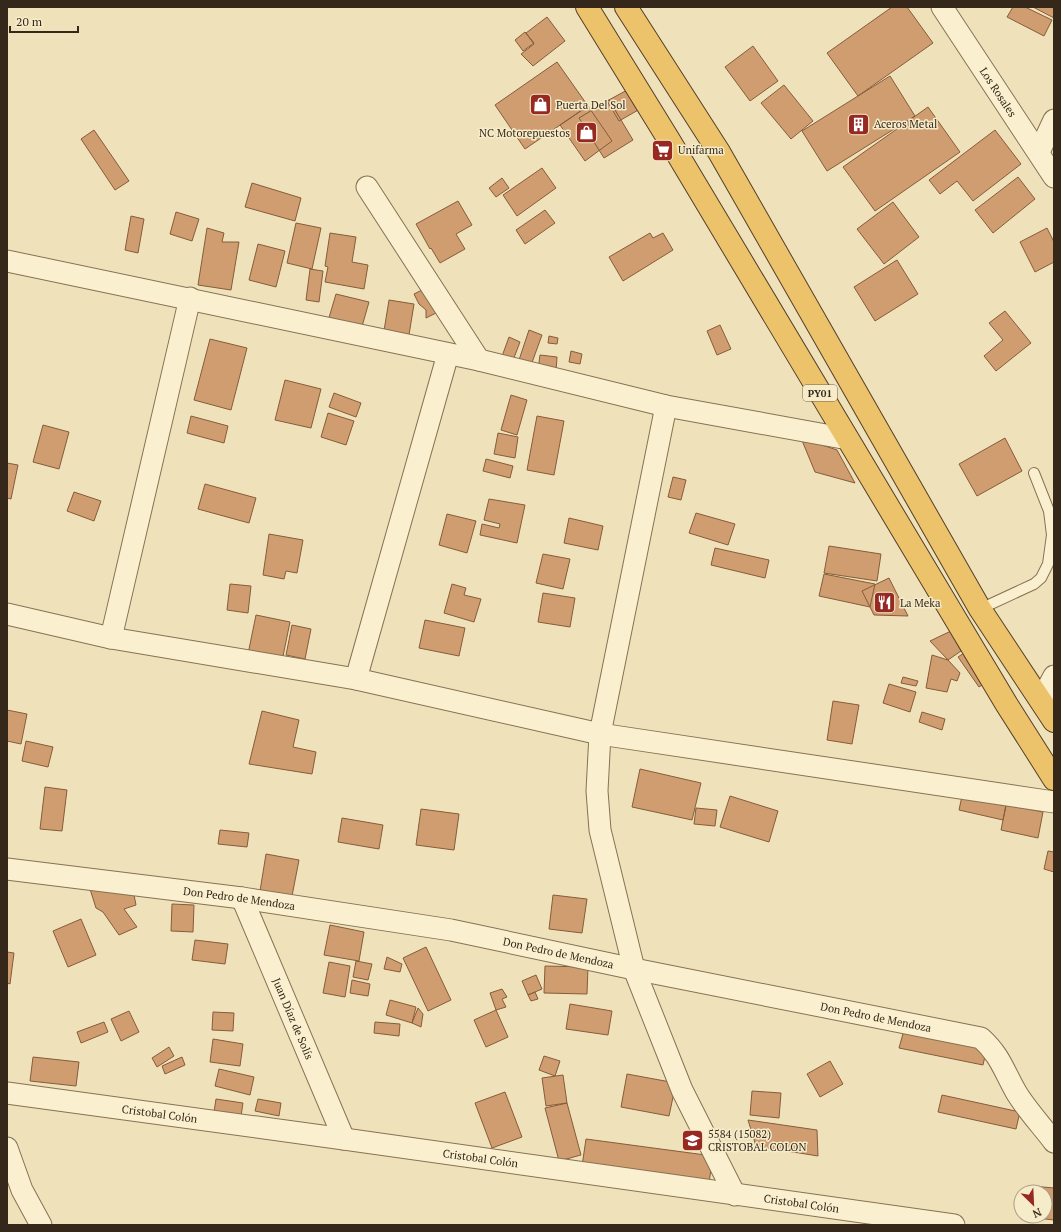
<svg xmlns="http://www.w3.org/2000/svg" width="1061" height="1232" font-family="'PT Serif',serif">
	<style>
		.building { fill: #cf9d6f; stroke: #865c3a }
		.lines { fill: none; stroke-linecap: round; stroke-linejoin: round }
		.service-casing { stroke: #867254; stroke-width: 12 }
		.minor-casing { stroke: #867254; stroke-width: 23 }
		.trunk-casing { stroke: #533f29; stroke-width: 24 }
		.service { stroke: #faefce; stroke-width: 10 }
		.minor { stroke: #faefce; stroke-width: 21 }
		.trunk { stroke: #ecc26a; stroke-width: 22 }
		.labels { text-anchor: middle; stroke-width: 3; stroke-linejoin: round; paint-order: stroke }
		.shield { fill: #f6ecca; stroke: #6f634f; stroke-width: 1 }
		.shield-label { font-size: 10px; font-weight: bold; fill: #35281a }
		.street-label { font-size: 11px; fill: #35281a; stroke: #f6ecca }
		.poi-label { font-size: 11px; fill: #35281a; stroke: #f6ecca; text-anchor: start }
	</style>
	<rect width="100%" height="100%" fill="#efe2bb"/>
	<path class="building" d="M892,7h15l26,36 -75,53 -31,-43z
		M1013,7h12l27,13 -8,16 -37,-19z
		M1033,7h21v11z
		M547,17l18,24 -32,25 -12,-12 13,-10 -8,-11z
		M525,32l9,11 -11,8 -8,-11z
		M753,46l25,35 -28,20 -25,-34z
		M557,62l31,44 -63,43 -30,-44z
		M890,76l25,40 -88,55 -25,-40z
		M784,85l29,36 -22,18 -30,-36z
		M629,89l11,20 -21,12 -12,-20z
		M609,100l24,40 -29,18 -25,-40z
		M588,106l24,35 -27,20 -25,-36z
		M928,107l32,45 -85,59 -32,-44z
		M94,130l35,51 -14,9 -34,-51z
		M995,130l26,34 -48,37 -16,-20 -17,13 -11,-14z
		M542,168l14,20 -39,28 -14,-21z
		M1018,177l17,22 -42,34 -18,-23z
		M502,178l7,10 -13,9 -7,-9z
		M252,183l49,15 -6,23 -50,-14z
		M458,201l14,24 -16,9 9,15 -25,14 -9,-15 -1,1 -14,-25z
		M893,202l26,35 -35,27 -27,-35z
		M545,210l10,13 -30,21 -9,-14z
		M176,212l23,7 -7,22 -22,-7z
		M131,216l13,3 -6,34 -13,-3z
		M296,223l25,5 -9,41 -25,-6z
		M207,228l17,5 -2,9h17l-8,48 -33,-5z
		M1047,228l7,14v20l-19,10 -15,-30z
		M330,233l26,4 -4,25 16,3 -4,24 -39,-7 3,-15 -3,-1z
		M650,233l3,5 10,-5 10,17 -50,31 -14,-24z
		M258,244l27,7 -9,36 -27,-7z
		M897,260l21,34 -43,27 -21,-34z
		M310,269l13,2 -4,31 -13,-2z
		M426,288l12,24 -12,6v-8l-7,-6 -5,-10z
		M336,294l33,8 -8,28 -33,-9z
		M389,300l25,4 -6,37 -25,-4z
		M1005,311l26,32 -35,28 -12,-15 19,-16 -14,-17z
		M720,325l11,24 -14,6 -10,-24z
		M529,330l13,5 -12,33 -12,-5z
		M549,336l9,2 -1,6 -9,-1z
		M509,337l11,5 -8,21 -11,-4z
		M210,339l37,9 -16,62 -37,-10z
		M571,351l11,3 -2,10 -11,-2z
		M540,355l17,2 -1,15 -18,-2z
		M285,380l36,9 -10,39 -36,-8z
		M334,393l27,10 -5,14 -27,-10z
		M511,395l16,5 -10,35 -16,-5z
		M328,413l26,8 -8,24 -25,-8z
		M191,416l37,10 -4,17 -37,-10z
		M537,416l27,5 -10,54 -27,-5z
		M43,425l26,7 -10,37 -26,-7z
		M498,433l20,4 -3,21 -21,-4z
		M801,438l36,12 18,33 -40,-11z
		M1005,438l17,33 -45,25 -18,-32z
		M486,459l27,7 -3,12 -27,-7z
		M7,463l11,2 -7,34 -4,-1z
		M673,477l13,3 -5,20 -13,-3z
		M205,484l51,14 -7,25 -51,-14z
		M74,492l27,9 -7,20 -27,-10z
		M489,499l36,6 -8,38 -37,-8 2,-11 17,4 1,-4 -16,-4z
		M696,513l39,11 -7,21 -39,-12z
		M447,514l29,7 -9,32 -28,-8z
		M569,518l34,8 -5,24 -34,-7z
		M269,534l34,6 -6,33 -11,-2 -2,8 -21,-4z
		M829,546l52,8 -4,27 -53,-8z
		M715,548l54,12 -4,18 -54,-13z
		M543,554l27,5 -7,30 -27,-6z
		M824,574l51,10 -5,23 -51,-11z
		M889,578l19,38 -34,-1 -12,-24z
		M230,584l21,2 -3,27 -21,-3z
		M452,584l14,4 -2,7 17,4 -7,23 -30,-9z
		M543,593l32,5 -5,29 -32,-5z
		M256,615l34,7 -8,39 -34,-7z
		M425,620l40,8 -6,28 -40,-8z
		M292,625l19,4 -6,30 -19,-4z
		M951,631l10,20 -13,9 -18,-19z
		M967,651l21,30 -9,6 -21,-30z
		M932,655l16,5 12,13 -3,8 -6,-2 -4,13 -21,-4z
		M903,677l15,4 -2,5 -15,-3z
		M889,684l27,8 -6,20 -27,-9z
		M833,701l26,4 -7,39 -25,-4z
		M7,710l20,4 -6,30 -14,-3z
		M262,711l37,9 -6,27 23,5 -4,22 -63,-10z
		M922,712l23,7 -3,11 -23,-8z
		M26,741l27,6 -5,20 -26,-6z
		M640,769l61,14 -9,37 -60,-13z
		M45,787l22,3 -5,41 -22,-2z
		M730,796l48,15 -9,31 -49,-15z
		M962,796l44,10 -3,14 -44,-10z
		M1006,805l37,7 -5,26 -37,-8z
		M696,808l21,2 -2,16 -21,-2z
		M421,809l38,5 -5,36 -38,-5z
		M342,818l41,7 -4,24 -41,-7z
		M220,830l29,3 -2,14 -29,-3z
		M1048,851l6,1v20l-10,-3z
		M266,854l33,6 -7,36 -32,-5z
		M90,889l44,6 2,10 -12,4 13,18 -18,8 -16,-23 -7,-4z
		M553,895l34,4 -5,34 -33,-4z
		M172,904l22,1 -1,27 -22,-1z
		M81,919l15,36 -28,12 -15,-36z
		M330,925l34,7 -5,29 -35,-6z
		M195,940l33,4 -3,20 -33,-4z
		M426,947l25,53 -23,11 -25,-53z
		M7,952l7,1 -4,31 -3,-1z
		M387,957l15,7 -2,8 -16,-3z
		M356,961l16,3 -4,16 -15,-3z
		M329,962l21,4 -5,31 -22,-4z
		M545,966l43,1 -1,27 -43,-1z
		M536,975l6,14 -14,6 -6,-14z
		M352,980l18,4 -2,12 -18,-3z
		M502,989l5,8 -5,2 4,8 -10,3 -6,-17z
		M535,992l3,7 -7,2 -3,-6z
		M390,1000l26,7 -4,16 -26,-8z
		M570,1004l42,7 -4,24 -42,-6z
		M418,1008l5,6 -2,13 -9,-4z
		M496,1010l12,27 -22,10 -12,-27z
		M129,1011l10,21 -18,9 -10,-22z
		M213,1012l21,1 -1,18 -21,-1z
		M104,1022l4,10 -27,11 -4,-11z
		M375,1022l25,2 -1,12 -25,-3z
		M904,1030l83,17 -4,18 -84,-17z
		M213,1039l30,5 -3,22 -30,-4z
		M169,1047l5,9 -17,11 -5,-9z
		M544,1056l16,5 -5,15 -16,-6z
		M33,1057l46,5 -3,24 -46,-5z
		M182,1057l3,8 -20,9 -3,-8z
		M830,1061l13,23 -23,13 -13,-23z
		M219,1069l35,8 -4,18 -35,-9z
		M627,1074l49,9 -7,33 -48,-9z
		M563,1075l4,28 -21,3 -4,-28z
		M752,1091l29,2 -2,25 -29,-3z
		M505,1092l17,45 -30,11 -17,-45z
		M942,1095l78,17 -4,17 -78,-17z
		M216,1099l27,4 -2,13 -27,-4z
		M258,1099l23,4 -2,13 -24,-5z
		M567,1103l14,52 -22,6 -14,-53z
		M748,1120l69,10 1,26 -62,-10z
		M586,1139l127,17 -4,27 -127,-17z
		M1032,1186l22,2v32l-26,-3v-1h17v-24h-14z"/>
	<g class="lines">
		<defs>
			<path id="service" d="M980,609l54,-25 7,-6 7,-14 4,-29 -3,-24 -15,-38"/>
			<g id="minor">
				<path id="s1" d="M942,7l112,170"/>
				<path d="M1039,152l15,-32"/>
				<path d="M367,187l112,173"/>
				<path d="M7,261l472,99 187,46 182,33"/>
				<path d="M666,406l-66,328 -3,57 3,39 34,139 48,121 53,105"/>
				<path d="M7,614l104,24 245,41 244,55 454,68"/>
				<path d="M111,638l79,-340"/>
				<path d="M356,679l92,-325"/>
				<path d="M1041,700l13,-24"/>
				<path id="s2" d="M7,869l235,29 209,32 183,39 347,69c19,17 23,33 35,54 10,17 26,34 38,50"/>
				<path id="s3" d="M242,898l102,241"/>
				<path id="s4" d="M7,1093l337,46 610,86"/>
				<path d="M7,1148l15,42 19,35"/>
			</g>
			<path id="trunk" d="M587,7l82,133 338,565 47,74
				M626,7l93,145 261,457 74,112"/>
		</defs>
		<use href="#service" class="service-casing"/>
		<use href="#minor" class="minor-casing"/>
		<use href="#trunk" class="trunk-casing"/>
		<use href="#service" class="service"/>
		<use href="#minor" class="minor"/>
		<use href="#trunk" class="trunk"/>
	</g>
	<defs>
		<symbol id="shop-square" viewBox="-11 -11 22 22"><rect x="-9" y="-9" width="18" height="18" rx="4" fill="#972923" stroke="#f6ecca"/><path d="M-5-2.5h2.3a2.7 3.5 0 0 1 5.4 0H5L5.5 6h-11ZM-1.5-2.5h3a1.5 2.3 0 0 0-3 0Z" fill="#fff"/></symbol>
		<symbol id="building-square" viewBox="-11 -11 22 22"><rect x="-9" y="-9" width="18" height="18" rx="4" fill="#972923" stroke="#f6ecca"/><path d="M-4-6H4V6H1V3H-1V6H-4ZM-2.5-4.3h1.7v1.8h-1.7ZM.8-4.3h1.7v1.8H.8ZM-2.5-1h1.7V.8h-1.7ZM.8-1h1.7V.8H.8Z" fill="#fff"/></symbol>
		<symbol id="supermarket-square" viewBox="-11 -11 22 22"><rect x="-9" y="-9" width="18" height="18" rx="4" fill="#972923" stroke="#f6ecca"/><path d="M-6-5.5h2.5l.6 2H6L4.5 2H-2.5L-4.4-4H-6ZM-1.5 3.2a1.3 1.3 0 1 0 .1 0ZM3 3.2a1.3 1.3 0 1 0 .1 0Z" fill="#fff"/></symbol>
		<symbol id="restaurant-square" viewBox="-11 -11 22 22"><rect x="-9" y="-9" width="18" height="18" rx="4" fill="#972923" stroke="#f6ecca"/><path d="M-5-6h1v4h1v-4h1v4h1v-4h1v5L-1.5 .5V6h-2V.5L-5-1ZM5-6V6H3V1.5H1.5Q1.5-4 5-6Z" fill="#fff"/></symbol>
		<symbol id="school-square" viewBox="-11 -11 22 22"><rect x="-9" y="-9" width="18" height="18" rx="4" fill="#972923" stroke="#f6ecca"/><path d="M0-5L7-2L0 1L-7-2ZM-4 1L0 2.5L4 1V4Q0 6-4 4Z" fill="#fff"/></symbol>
	</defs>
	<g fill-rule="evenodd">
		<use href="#shop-square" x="528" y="92" width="25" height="25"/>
		<use href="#building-square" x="846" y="112" width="25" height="25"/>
		<use href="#shop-square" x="574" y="120" width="25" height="25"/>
		<use href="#supermarket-square" x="650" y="138" width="25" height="25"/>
		<use href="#restaurant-square" x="872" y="590" width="25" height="25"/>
		<use href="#school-square" x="680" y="1128" width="25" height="25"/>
	</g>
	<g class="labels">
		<rect class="shield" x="803" y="385" width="34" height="16" rx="3"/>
		<g class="shield-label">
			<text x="820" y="397">PY01</text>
		</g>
		<g class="street-label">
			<text dy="4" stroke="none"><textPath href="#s1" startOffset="102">Los Rosales</textPath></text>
			<text dy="4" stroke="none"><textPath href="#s2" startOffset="234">Don Pedro de Mendoza</textPath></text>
			<text dy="4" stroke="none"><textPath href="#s2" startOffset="558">Don Pedro de Mendoza</textPath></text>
			<text dy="4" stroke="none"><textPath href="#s2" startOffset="882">Don Pedro de Mendoza</textPath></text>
			<text dy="4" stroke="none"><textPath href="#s3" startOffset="131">Juan Díaz de Solís</textPath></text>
			<text dy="4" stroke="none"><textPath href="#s4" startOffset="154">Cristobal Colón</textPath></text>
			<text dy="4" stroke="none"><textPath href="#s4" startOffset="478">Cristobal Colón</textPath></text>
			<text dy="4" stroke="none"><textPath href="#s4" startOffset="802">Cristobal Colón</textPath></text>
		</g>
		<g class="poi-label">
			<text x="556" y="109">Puerta Del Sol</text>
			<text x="874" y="128">Aceros Metal</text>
			<text x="570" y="137" text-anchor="end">NC Motorepuestos</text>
			<text x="678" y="154">Unifarma</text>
			<text x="900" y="607">La Meka</text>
			<text x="708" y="1138">5584 (15082)<tspan x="708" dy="13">CRISTOBAL COLON</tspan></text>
		</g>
	</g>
	<rect width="1061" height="1232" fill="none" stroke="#35281a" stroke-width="16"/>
	<g transform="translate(1033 1204) rotate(156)"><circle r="19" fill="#f6ecca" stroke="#a99e84"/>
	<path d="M0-3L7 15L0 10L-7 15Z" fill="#972923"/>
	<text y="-6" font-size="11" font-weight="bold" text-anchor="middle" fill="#35281a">N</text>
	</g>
	<path d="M10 26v6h68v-6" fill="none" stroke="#35281a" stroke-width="2"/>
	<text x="16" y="26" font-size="12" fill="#35281a" stroke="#f6ecca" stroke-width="3" paint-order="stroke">20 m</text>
</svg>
